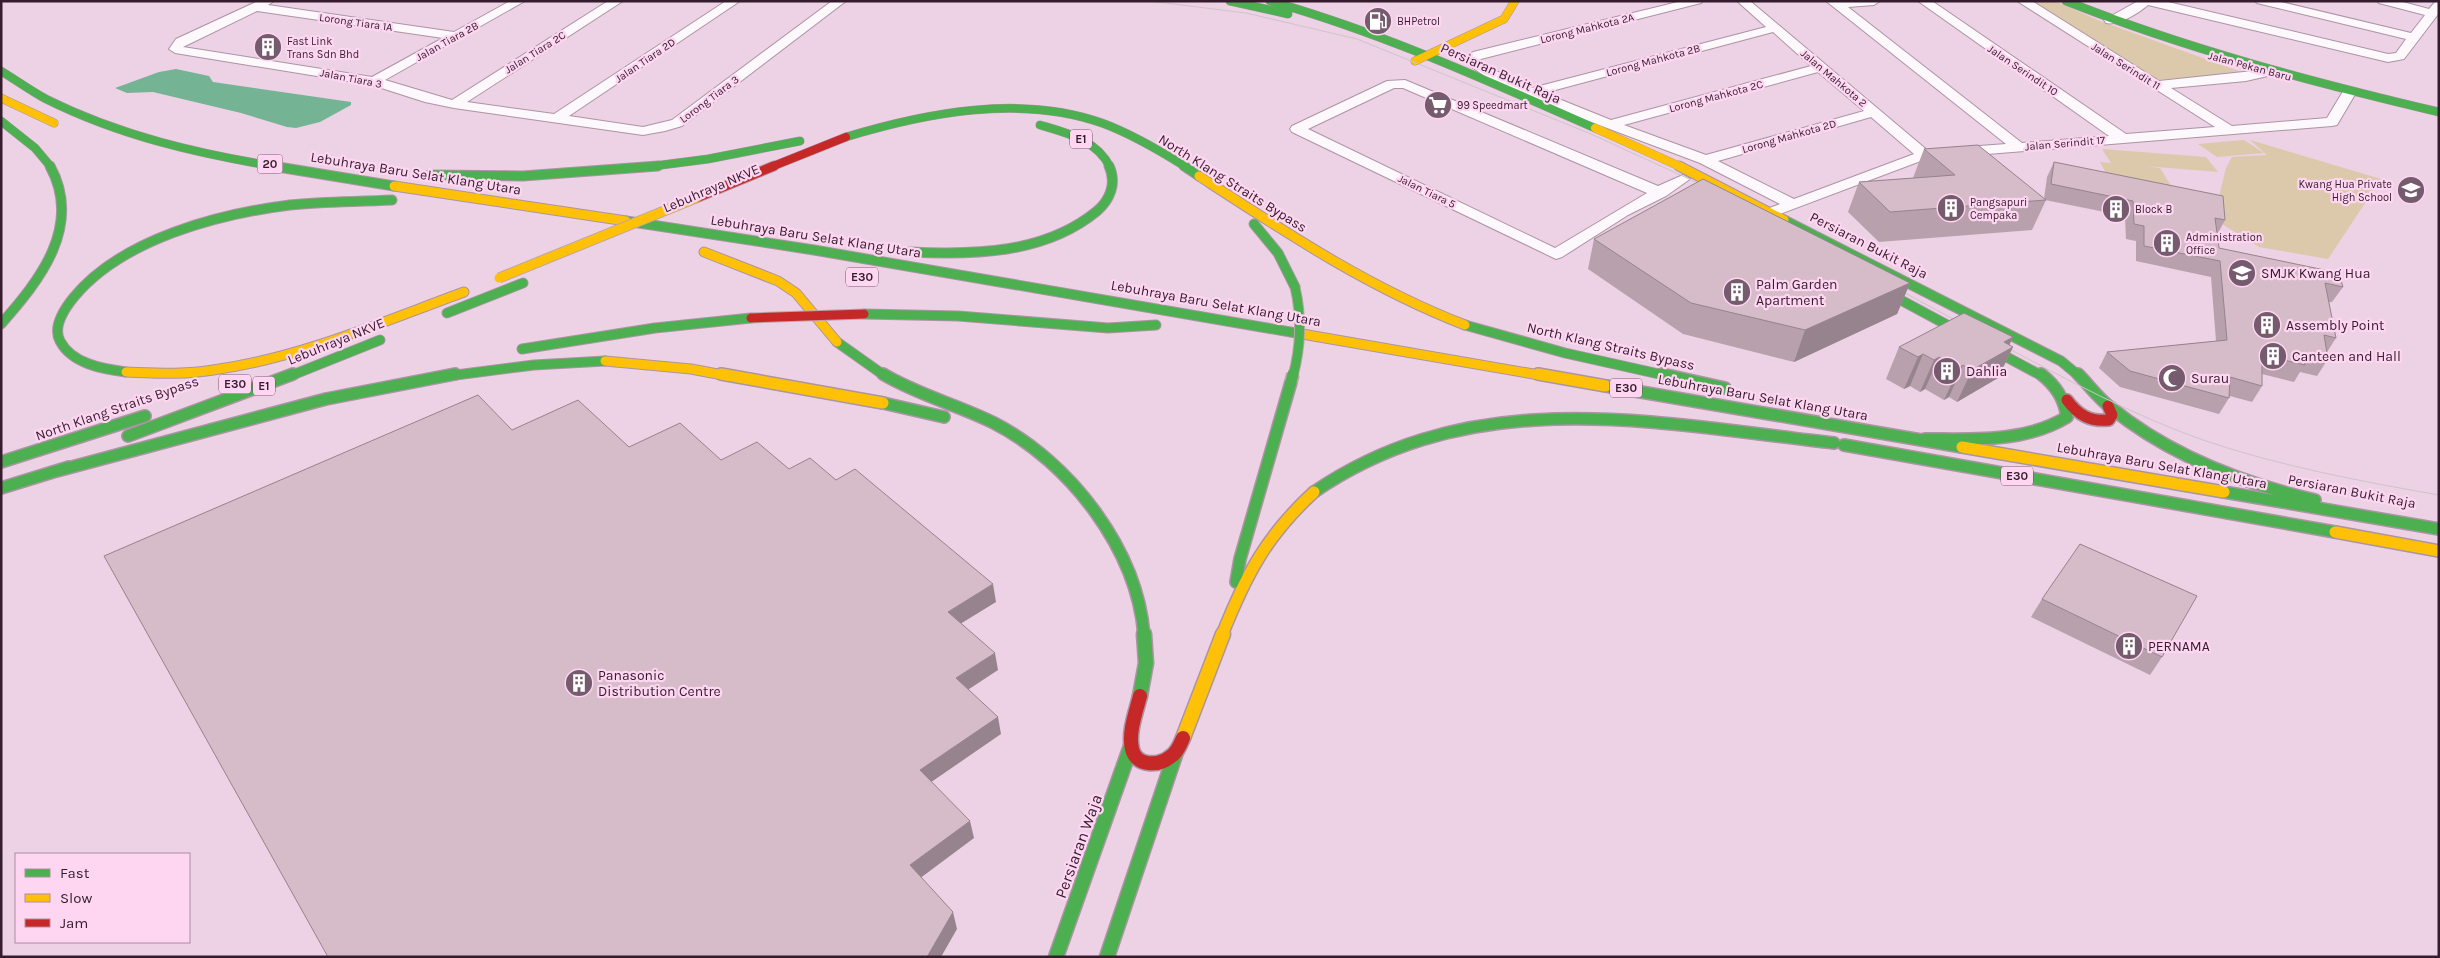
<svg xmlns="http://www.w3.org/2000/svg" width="2440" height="958" font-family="Karla,sans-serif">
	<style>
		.green { fill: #dcc8ab }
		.water { fill: #75b395 }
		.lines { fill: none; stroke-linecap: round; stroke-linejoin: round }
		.street-casing { stroke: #ab94a4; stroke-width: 2 }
		.fast-far3-casing { stroke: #ab94a4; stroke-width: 9 }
		.fast-far2-casing { stroke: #ab94a4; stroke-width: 11 }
		.fast-far1-casing { stroke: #ab94a4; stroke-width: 14 }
		.fast-casing { stroke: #ab94a4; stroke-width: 17 }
		.slow-far3-casing { stroke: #ab94a4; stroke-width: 9 }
		.slow-far2-casing { stroke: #ab94a4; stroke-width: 11 }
		.slow-far1-casing { stroke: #ab94a4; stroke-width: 14 }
		.slow-casing { stroke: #ab94a4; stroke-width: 17 }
		.jam-far3-casing { stroke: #ab94a4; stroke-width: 9 }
		.jam-far2-casing { stroke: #ab94a4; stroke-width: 11 }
		.jam-far1-casing { stroke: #ab94a4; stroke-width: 14 }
		.jam-casing { stroke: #ab94a4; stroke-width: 17 }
		.street { fill: #fcf8fb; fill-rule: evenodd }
		.fast-far3 { stroke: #4caf50; stroke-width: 8 }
		.fast-far2 { stroke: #4caf50; stroke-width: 9 }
		.fast-far1 { stroke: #4caf50; stroke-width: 11 }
		.fast { stroke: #4caf50; stroke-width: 14 }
		.slow-far3 { stroke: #ffc107; stroke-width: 8 }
		.slow-far2 { stroke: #ffc107; stroke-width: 9 }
		.slow-far1 { stroke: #ffc107; stroke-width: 11 }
		.slow { stroke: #ffc107; stroke-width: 14 }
		.jam-far3 { stroke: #c62828; stroke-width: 8 }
		.jam-far2 { stroke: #c62828; stroke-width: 9 }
		.jam-far1 { stroke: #c62828; stroke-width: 11 }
		.jam { stroke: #c62828; stroke-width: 14 }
		.tram { stroke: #cdc5ca; stroke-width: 1 }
		.fast-bridge-far1-casing { stroke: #bda4ab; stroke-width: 11; stroke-linecap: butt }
		.fast-bridge-casing { stroke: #bda4ab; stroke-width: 14; stroke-linecap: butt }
		.slow-bridge-casing { stroke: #bda4ab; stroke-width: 11; stroke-linecap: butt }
		.jam-bridge-casing { stroke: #bda4ab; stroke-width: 11; stroke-linecap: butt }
		.fast-bridge-far1 { stroke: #4caf50; stroke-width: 9 }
		.fast-bridge { stroke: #4caf50; stroke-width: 11 }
		.slow-bridge { stroke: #ffc107; stroke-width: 9 }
		.jam-bridge { stroke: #c62828; stroke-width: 9 }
		.wall { fill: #b8a1ad }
		.shaded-wall { fill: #96838d }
		.building { fill: #d6bbc9; stroke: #96838d }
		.labels { text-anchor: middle; stroke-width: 4.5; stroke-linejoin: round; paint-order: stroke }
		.far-poi-label { font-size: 11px; fill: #341c2d; stroke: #fed6f1; text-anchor: start }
		.far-street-label { font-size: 11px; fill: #341c2d; stroke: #fed6f1 }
		.shield { fill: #fed6f1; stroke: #715468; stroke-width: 1 }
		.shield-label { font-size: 12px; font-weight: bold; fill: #341c2d }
		.street-label { font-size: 14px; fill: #341c2d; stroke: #fed6f1 }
		.poi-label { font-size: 14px; fill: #341c2d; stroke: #fed6f1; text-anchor: start }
		.near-street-label { font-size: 16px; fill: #341c2d; stroke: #fed6f1 }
	</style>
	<rect width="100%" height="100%" fill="#edd1e4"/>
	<path class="green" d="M2028,1h27l45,20 144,52 -87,7z
		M2244,140l20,13 -47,4 -19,-13z
		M2250,140l131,39 -53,80 -69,-12 -37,-23 -5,-19 9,-37 6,-11 35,-2z
		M2102,149l104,8 12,15 -73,-6 15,2 13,21 -62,-6 -11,-21 11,1z"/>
	<path class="water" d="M176,69l33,7 4,6 138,20v3l-31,17 -24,6 -9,-1 -46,-14 -88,-21 -26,1 -12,-5 44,-16z"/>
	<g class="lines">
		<defs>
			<path id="street" d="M258,1h16l-6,4 186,27 56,-31h15l-140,79 67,20 156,-99h15l-156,101 87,12 172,-113h14l-171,115 74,11 29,-7 160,-119h14l-164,125 -17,5 -22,4 -189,-27 -29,-6 -53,-17 -197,-32 -6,-4 7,-10zM257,11l186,27 -71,39 -189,-30z
				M1682,1h21l-2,2 -224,57 19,11 36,17 234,-61 -29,-26h13l177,149 79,-6 -180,-143h54l-6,4 -26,2 174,136 87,-7 -191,-135h14l194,133 89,-7 -198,-126h15l127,80 113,-12 1,3 -1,3 -26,6 -75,7 61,38 95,-8 18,-30 5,-1 7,4 -20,34 -5,1 -406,33 -154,58 -8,-5 3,-3 13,-5 -80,-41 -138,-52 -36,-16 -40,-18 -24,-17 11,-8zM1773,32l38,34 -200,54 -67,-27zM1818,72l46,39 -158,44 -82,-30zM1871,117l43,37 -120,45 -76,-38z
				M2138,1h26l224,53 8,-1 10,-14 -149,-36 -2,-2h22l134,32 14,-18 -46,-12 -2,-2h22l30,8 6,-7 4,-1v12l-35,46 -16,3 -240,-57c-9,8 -30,21 -42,18l-2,-3z
				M1405,80l253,106 25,-11 7,4 -24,17 -38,19 -66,42 -6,2 -264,-127 -2,-3 2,-3 95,-45zM1394,88h9l244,105 -92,55 -247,-119z"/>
			<path id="fast-far3" d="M1230,1l58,13
				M1270,1c113,32 218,80 325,127
				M2066,1c121,48 246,81 373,111
				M1,71c15,9 30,20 45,28 74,37 153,55 233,68
				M1,121l34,27 16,19
				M1040,125c27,8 57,15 70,42
				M846,137c79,-24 175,-43 256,-14 30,11 57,27 84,44
				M646,167l62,-8 92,-18"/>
			<path id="fast-far2" d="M272,166l122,20
				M1184,166l15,10
				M429,175l94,1 135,-10
				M1784,220l277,141 18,15
				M626,221l188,29 488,84
				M1254,224l24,29 17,34
				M910,252c64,3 135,2 187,-41 13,-11 20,-28 12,-45
				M1871,284l171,92
				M447,313l76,-30
				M864,314l94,2 150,12 48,-3
				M1,324c39,-44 82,-98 49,-158
				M1465,325l100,28 103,23
				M837,342l48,34
				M522,349l133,-21 96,-10
				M126,372c-23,-3 -54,-8 -66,-31 -8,-15 5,-33 14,-44 48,-58 144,-83 216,-92 34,-4 68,-3 102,-5
				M290,376l90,-36
				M448,376l86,-11 71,-4"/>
			<path id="fast-far1" d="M883,374c35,21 75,31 111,49 76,39 143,126 150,212
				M1662,374l63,14
				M2078,374c11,11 20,24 32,33 60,49 131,76 205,93
				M1606,386l356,61
				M883,403l61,14
				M128,436l165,-62
				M1925,439c49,0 99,4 142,-22 -3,-19 -11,-31 -26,-43
				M1844,445l491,87
				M1,462l144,-46
				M53,472l273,-73 129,-25
				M1,488l68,-21
				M1314,492c161,-110 341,-69 520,-49
				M2224,492l215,37
				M1236,582l4,-23 51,-177"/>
			<path id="fast" d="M1140,696l6,-33 -2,-29
				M1056,957l75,-211
				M1107,957l69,-205"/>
			<path id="slow-far3" d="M1415,61l89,-42 11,-18
				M1,98l53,25
				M1595,128l86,39"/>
			<path id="slow-far2" d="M1679,166l105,54
				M1199,176c86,56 170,112 266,149
				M394,186l232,35
				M704,252l74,29 18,12 41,49
				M1302,334l243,42
				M605,361l86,8 37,7
				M126,372c29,1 58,3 87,-2 87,-12 169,-48 251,-78"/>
			<path id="slow-far1" d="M721,374l162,29
				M1538,374l68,12
				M1962,447l262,45
				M2335,532l104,19
				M1222,635c24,-60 44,-99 92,-143"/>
			<path id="slow" d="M1183,738l40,-104"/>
			<path id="jam-far3" d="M771,167l75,-30"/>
			<path id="jam-far2" d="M696,198l78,-32"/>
			<path id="jam-far1" d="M2067,400c11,15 23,22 42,20l3,-5 -4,-9"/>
			<path id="jam" d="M1140,696c-4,16 -12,37 -8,53 4,18 27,17 38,8 7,-4 10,-12 13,-19"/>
		</defs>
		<use href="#street" class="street-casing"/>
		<use href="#fast-far3" class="fast-far3-casing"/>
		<use href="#fast-far2" class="fast-far2-casing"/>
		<use href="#fast-far1" class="fast-far1-casing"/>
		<use href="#fast" class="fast-casing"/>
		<use href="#slow-far3" class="slow-far3-casing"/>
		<use href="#slow-far2" class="slow-far2-casing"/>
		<use href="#slow-far1" class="slow-far1-casing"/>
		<use href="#slow" class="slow-casing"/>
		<use href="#jam-far3" class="jam-far3-casing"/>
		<use href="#jam-far2" class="jam-far2-casing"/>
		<use href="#jam-far1" class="jam-far1-casing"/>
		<use href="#jam" class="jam-casing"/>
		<use href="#street" class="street"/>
		<use href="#fast-far3" class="fast-far3"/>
		<use href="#fast-far2" class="fast-far2"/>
		<use href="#fast-far1" class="fast-far1"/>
		<use href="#fast" class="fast"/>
		<use href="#slow-far3" class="slow-far3"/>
		<use href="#slow-far2" class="slow-far2"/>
		<use href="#slow-far1" class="slow-far1"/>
		<use href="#slow" class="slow"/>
		<use href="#jam-far3" class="jam-far3"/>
		<use href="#jam-far2" class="jam-far2"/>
		<use href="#jam-far1" class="jam-far1"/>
		<use href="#jam" class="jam"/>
		<path class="tram" d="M1149,1l97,12 111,26 234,95 118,54
			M1894,287l70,38
			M2000,344c66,35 132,71 203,96 76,26 156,41 236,55"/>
		<defs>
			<path id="fast-bridge-far1" d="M1293,376c8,-30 9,-59 2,-89"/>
			<path id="fast-bridge" d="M1291,382l2,-8"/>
			<path id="slow-bridge" d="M499,278l197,-80"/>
			<path id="jam-bridge" d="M751,318l113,-4"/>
		</defs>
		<use href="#fast-bridge-far1" class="fast-bridge-far1-casing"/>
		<use href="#fast-bridge" class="fast-bridge-casing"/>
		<use href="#slow-bridge" class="slow-bridge-casing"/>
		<use href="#jam-bridge" class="jam-bridge-casing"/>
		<use href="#fast-bridge-far1" class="fast-bridge-far1"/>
		<use href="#fast-bridge" class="fast-bridge"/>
		<use href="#slow-bridge" class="slow-bridge"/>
		<use href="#jam-bridge" class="jam-bridge"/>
	</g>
	<path class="wall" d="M1924,149l120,50 3,-22 7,-15 171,58 -8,15 2,13 124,39 -11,15h-4l8,36 -9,14 1,7 -11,17 -17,-4 -6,10 -32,-8v12l-10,16 -22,-6 -1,2 -10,16 -99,-27 -21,-19 8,-16 109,-11 -5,-64 -75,-16v-20l-10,-2 -1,-23 -80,-16h1l-14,30 -153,12 -31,-30 11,-30 54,-4z
		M1594,239l316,44 -13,31 -103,48 -111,-28 -95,-65z
		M2013,337l-4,8 4,2 -15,31 -41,24 -8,-5 -5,3 -19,-11 -5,3 -10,-6 -6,3 -18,-10 13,-32z
		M2042,599l120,58 -12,18 -119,-58z"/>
	<path class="shaded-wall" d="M1910,283l-13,31 -103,48 11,-32z
		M2013,337l-6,13 6,-3 -15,31 -41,24 15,-32 32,-28z
		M1923,354l-13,32 -6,3 14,-32z
		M1939,357l-14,32 -5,3 14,-32z
		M1963,365l-14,32 -5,3 15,-32z
		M993,584l3,18 -44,27 -4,-17z
		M995,653l3,17 -38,25 -4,-17z
		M998,717l3,17 -77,53 -4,-17z
		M970,821l4,17 -59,44 -5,-17z
		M953,912l4,17 -16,28h-14z"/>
	<path class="building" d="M1978,145l68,55 -156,12 -31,-30 96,-7 -31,-26z
		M2054,162l169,34 2,24 -10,-2 4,30 120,25 4,14 -18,-4 11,55 -12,-3 4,24 -25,-5 2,11 -43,-10v31l-32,-9 -1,21 -99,-27 -23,-19 120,-12 -7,-79 -76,-15v-20l-10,-2 -1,-23 -82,-17z
		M1703,179l207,104 -105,47 -114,-27 -97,-64z
		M1964,313l49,24 -9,5 9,5 -41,23 -9,-5 -4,3 -20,-11 -5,3 -11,-6 -5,3 -19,-10z
		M478,395l34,35 66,-30 51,47 51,-24 41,37 36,-18 32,27 21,-11 26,22 19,-11 138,115 -45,28 47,41 -39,25 42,39 -78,53 50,51 -60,44 43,47 -26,45h-599l-224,-401z
		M2080,544l117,52 -35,61 -120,-58z"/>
	<defs>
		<symbol id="fuel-disc" viewBox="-11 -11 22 22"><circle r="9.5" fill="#755b6d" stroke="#fed6f1"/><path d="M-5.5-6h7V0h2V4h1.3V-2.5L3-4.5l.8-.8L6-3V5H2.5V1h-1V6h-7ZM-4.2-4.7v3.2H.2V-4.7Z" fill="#fff"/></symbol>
		<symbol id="building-disc" viewBox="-11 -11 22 22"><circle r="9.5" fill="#755b6d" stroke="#fed6f1"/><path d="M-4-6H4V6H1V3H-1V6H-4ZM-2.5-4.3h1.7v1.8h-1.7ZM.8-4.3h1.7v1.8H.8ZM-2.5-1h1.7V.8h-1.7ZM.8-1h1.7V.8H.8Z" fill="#fff"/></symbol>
		<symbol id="supermarket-disc" viewBox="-11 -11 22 22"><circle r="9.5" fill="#755b6d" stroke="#fed6f1"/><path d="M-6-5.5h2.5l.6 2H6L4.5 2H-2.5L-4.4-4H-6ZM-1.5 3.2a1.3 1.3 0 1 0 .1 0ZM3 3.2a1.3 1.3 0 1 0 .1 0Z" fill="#fff"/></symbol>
		<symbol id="school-disc" viewBox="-11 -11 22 22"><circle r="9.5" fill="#755b6d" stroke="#fed6f1"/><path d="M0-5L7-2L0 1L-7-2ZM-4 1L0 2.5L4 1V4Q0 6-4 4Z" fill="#fff"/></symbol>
		<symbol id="mosque-disc" viewBox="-11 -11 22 22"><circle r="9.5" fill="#755b6d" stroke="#fed6f1"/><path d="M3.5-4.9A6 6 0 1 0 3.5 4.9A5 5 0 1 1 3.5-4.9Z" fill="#fff"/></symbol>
	</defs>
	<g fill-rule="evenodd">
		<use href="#fuel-disc" x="1362" y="5" width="32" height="32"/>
		<use href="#building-disc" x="252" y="31" width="32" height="32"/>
		<use href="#supermarket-disc" x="1422" y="89" width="32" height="32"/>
		<use href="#school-disc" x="2395" y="174" width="32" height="32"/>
		<use href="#building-disc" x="1935" y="192" width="32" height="32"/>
		<use href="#building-disc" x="2100" y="193" width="32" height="32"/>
		<use href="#building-disc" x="2151" y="227" width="32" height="32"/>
		<use href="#school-disc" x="2226" y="257" width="32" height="32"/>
		<use href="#building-disc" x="1721" y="276" width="32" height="32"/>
		<use href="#building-disc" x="2251" y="309" width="32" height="32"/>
		<use href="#building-disc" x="2257" y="340" width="32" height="32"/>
		<use href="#building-disc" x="1931" y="355" width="32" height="32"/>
		<use href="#mosque-disc" x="2156" y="362" width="32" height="32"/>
		<use href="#building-disc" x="2113" y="630" width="32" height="32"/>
		<use href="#building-disc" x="563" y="667" width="32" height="32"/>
	</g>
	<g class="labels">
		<g class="far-poi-label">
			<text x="1397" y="25">BHPetrol</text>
			<text x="287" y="45">Fast Link<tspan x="287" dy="13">Trans Sdn Bhd</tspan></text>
			<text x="1457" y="109">99 Speedmart</text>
			<text x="2392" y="188" text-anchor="end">Kwang Hua Private<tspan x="2392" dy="13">High School</tspan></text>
			<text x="1970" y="206">Pangsapuri<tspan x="1970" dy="13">Cempaka</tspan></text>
			<text x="2135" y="213">Block B</text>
			<text x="2186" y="241">Administration<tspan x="2186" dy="13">Office</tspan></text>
		</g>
		<g class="far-street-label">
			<text transform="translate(356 22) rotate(8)" y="4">Lorong Tiara 1A</text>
			<text transform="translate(1587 28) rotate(-14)" y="4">Lorong Mahkota 2A</text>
			<text transform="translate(447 41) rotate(-29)" y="4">Jalan Tiara 2B</text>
			<text transform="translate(535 52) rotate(-32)" y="4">Jalan Tiara 2C</text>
			<text transform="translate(645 60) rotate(-34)" y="4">Jalan Tiara 2D</text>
			<text transform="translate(1653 60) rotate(-15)" y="4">Lorong Mahkota 2B</text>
			<text transform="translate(2126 66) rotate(32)" y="4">Jalan Serindit 11</text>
			<text transform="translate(2250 66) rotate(15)" y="4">Jalan Pekan Baru</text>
			<text transform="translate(2023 70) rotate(34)" y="4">Jalan Serindit 10</text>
			<text transform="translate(351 78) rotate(11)" y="4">Jalan Tiara 3</text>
			<text transform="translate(1834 78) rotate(40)" y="4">Jalan Mahkota 2</text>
			<text transform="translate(1716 96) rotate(-15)" y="4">Lorong Mahkota 2C</text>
			<text transform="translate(709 99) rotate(-37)" y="4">Lorong Tiara 3</text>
			<text transform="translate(1789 136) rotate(-16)" y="4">Lorong Mahkota 2D</text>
			<text transform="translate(2065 143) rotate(-5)" y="4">Jalan Serindit 17</text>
			<text transform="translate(1427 191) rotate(26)" y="4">Jalan Tiara 5</text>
		</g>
		<g class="shield">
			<rect x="1070" y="129.5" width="22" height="19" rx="4"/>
			<rect x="257.5" y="154.5" width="25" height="19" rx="4"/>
			<rect x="846" y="267.5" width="32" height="19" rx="4"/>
			<rect x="219" y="374.5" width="32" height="19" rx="4"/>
			<rect x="253" y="376.5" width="22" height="19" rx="4"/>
			<rect x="1610" y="378.5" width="32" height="19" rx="4"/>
			<rect x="2001" y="466.5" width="32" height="19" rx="4"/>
		</g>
		<g class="shield-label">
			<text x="1081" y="143">E1</text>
			<text x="270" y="168">20</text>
			<text x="862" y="281">E30</text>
			<text x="235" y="388">E30</text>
			<text x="264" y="390">E1</text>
			<text x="1626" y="392">E30</text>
			<text x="2017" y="480">E30</text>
		</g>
		<g class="street-label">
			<text transform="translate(1501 73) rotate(24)" y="5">Persiaran Bukit Raja</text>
			<text transform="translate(416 173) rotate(9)" y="5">Lebuhraya Baru Selat Klang Utara</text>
			<text transform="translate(1233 183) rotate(32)" y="5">North Klang Straits Bypass</text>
			<text transform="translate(711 188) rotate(-23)" y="5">Lebuhraya NKVE</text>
			<text transform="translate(816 236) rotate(9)" y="5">Lebuhraya Baru Selat Klang Utara</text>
			<text transform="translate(1869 245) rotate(27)" y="5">Persiaran Bukit Raja</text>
			<text transform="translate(1216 303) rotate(10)" y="5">Lebuhraya Baru Selat Klang Utara</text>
			<text transform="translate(336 341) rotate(-22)" y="5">Lebuhraya NKVE</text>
			<text transform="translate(1611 346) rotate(13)" y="5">North Klang Straits Bypass</text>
			<text transform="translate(1763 397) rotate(10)" y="5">Lebuhraya Baru Selat Klang Utara</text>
			<text transform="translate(117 408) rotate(-19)" y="5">North Klang Straits Bypass</text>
			<text transform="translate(2162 465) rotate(10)" y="5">Lebuhraya Baru Selat Klang Utara</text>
			<text transform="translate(2352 491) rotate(11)" y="5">Persiaran Bukit Raja</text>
		</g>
		<g class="poi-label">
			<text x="2261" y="278">SMJK Kwang Hua</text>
			<text x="1756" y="289">Palm Garden<tspan x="1756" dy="16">Apartment</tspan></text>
			<text x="2286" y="330">Assembly Point</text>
			<text x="2292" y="361">Canteen and Hall</text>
			<text x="1966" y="376">Dahlia</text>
			<text x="2191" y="383">Surau</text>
			<text x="2148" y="651">PERNAMA</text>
			<text x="598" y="680">Panasonic<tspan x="598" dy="16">Distribution Centre</tspan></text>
		</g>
		<g class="near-street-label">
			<text transform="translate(1078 846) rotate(-70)" y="6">Persiaran Waja</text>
		</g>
	</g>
	<rect width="2440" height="958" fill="none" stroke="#341c2d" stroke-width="5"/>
	<rect x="15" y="853" width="175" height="90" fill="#fed6f1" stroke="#ad8ca3"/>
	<rect x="25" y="869" width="25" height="8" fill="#4caf50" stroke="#ad8ca3"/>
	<text x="60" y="878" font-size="15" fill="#341c2d">Fast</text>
	<rect x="25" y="894" width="25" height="8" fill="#ffc107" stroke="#ad8ca3"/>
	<text x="60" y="903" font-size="15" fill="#341c2d">Slow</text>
	<rect x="25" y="919" width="25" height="8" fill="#c62828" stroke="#ad8ca3"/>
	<text x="60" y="928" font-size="15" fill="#341c2d">Jam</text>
</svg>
